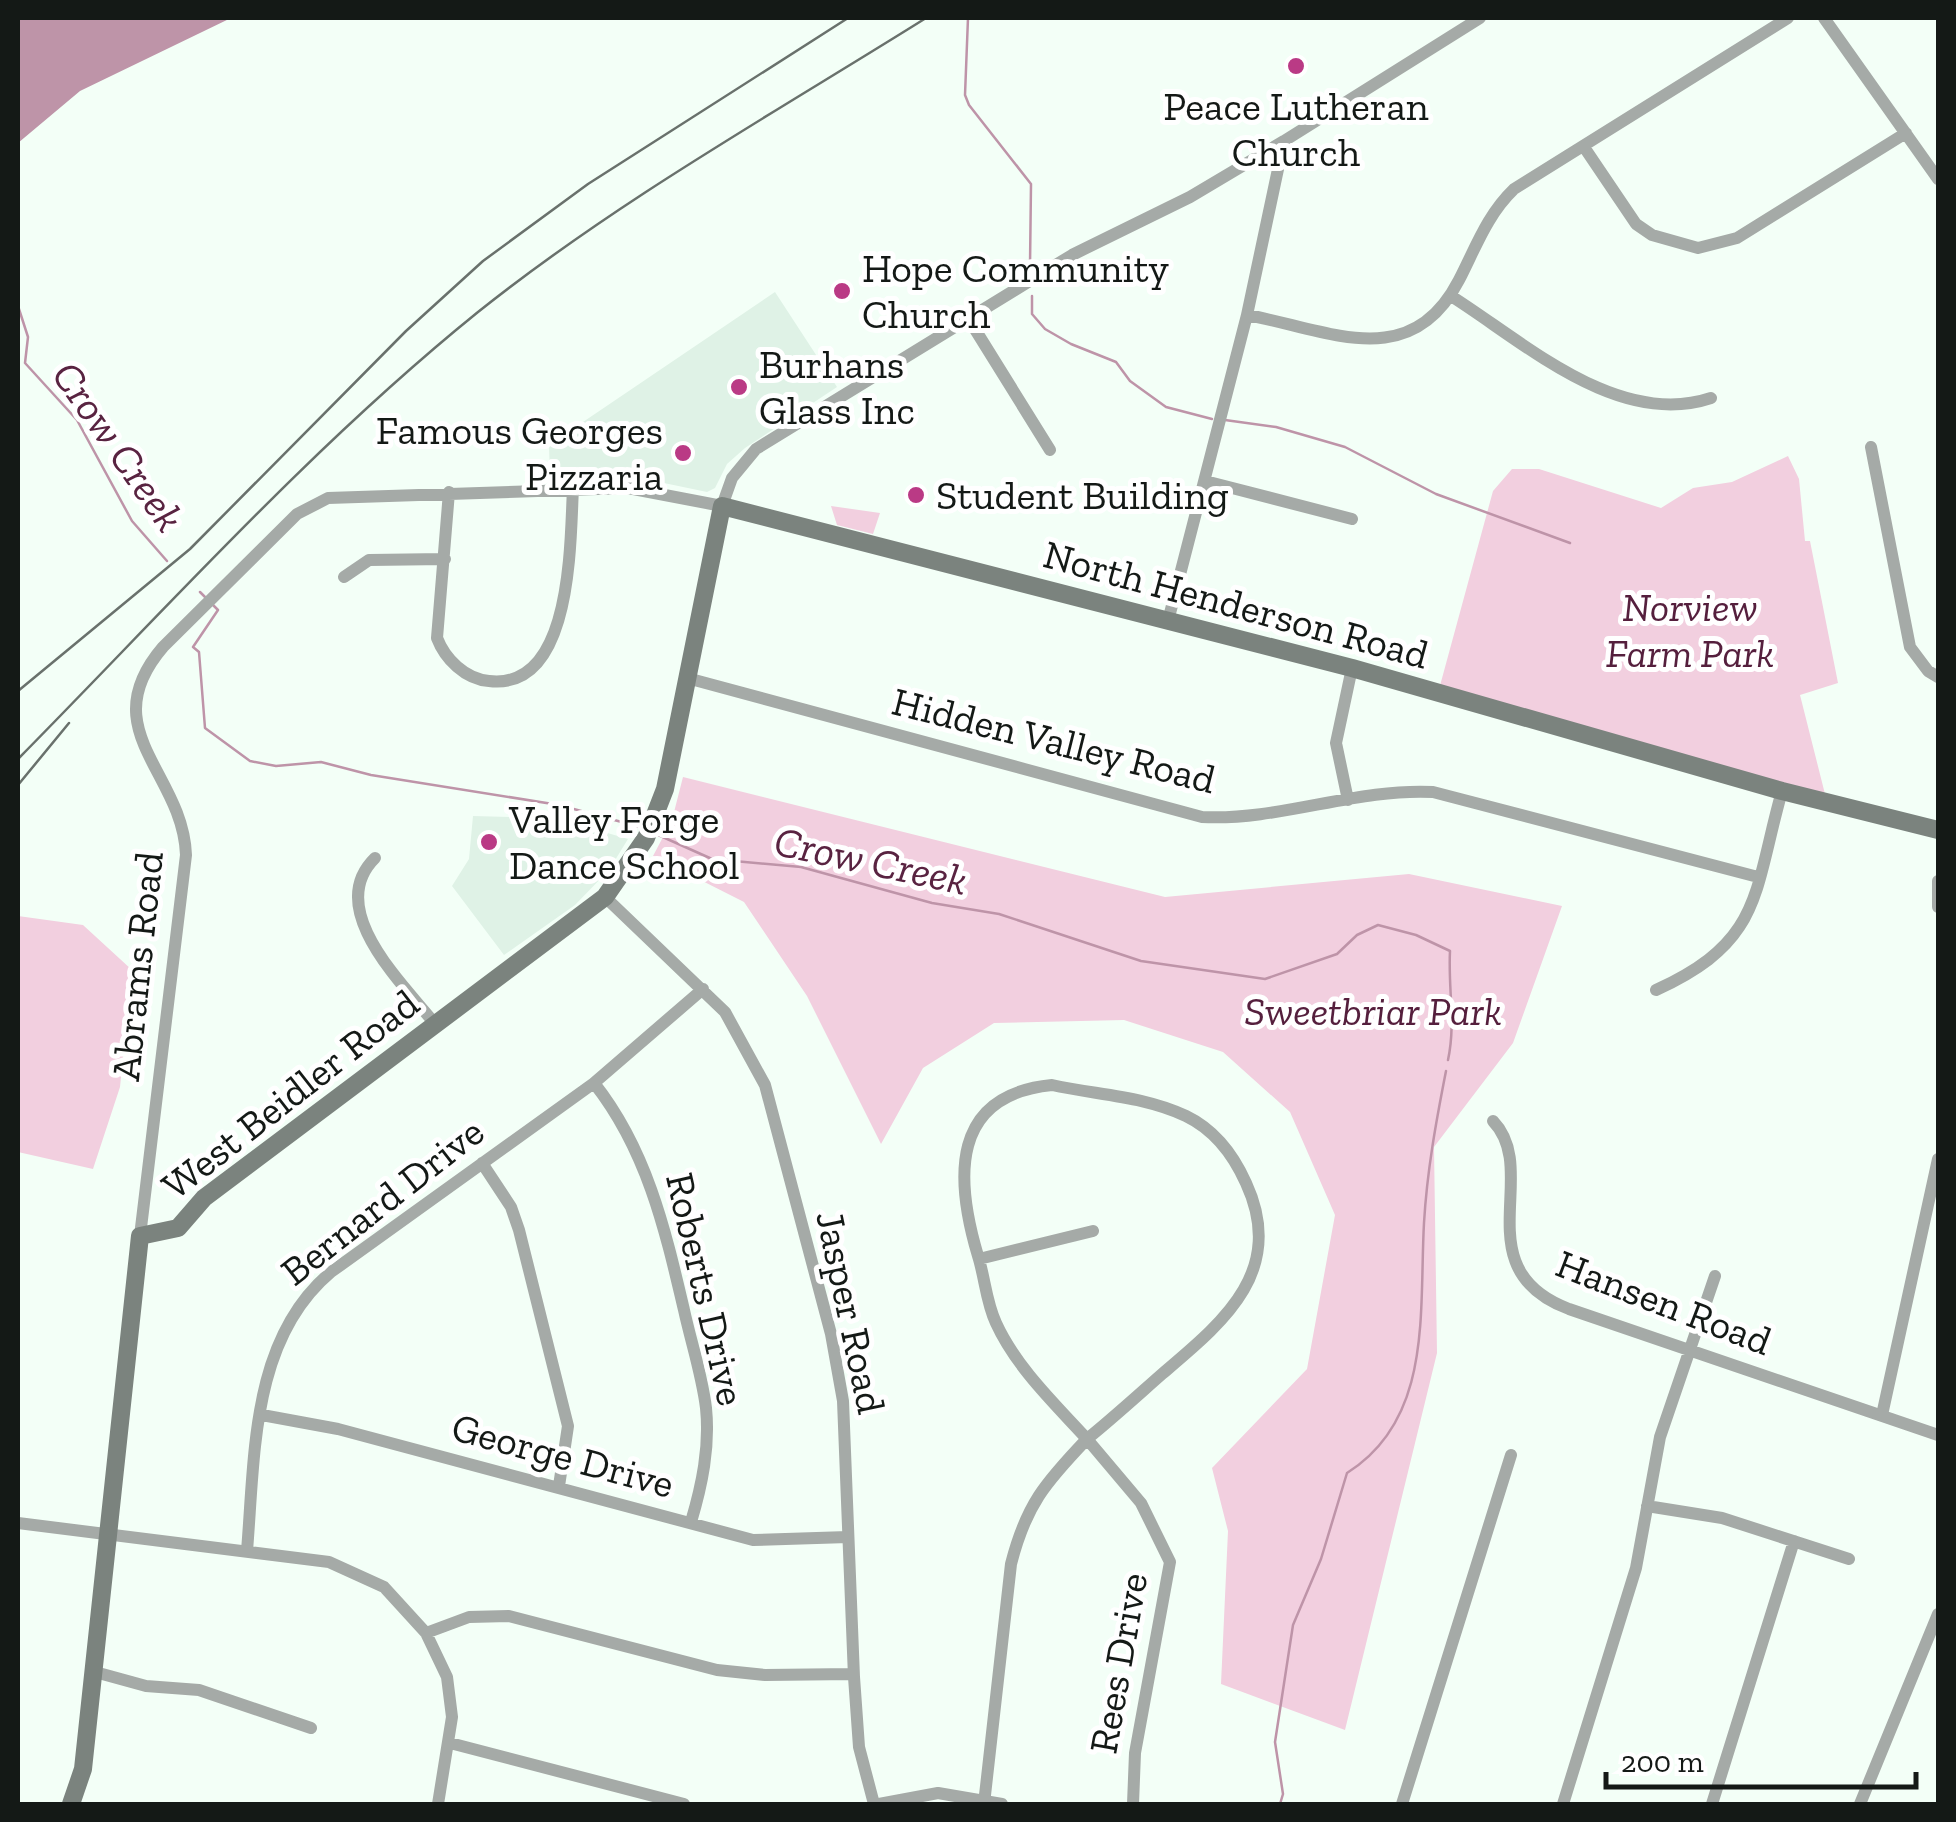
<svg xmlns="http://www.w3.org/2000/svg" width="1956" height="1822" font-family="'Zilla Slab',serif">
	<style>
		.built { fill: #dff2e6 }
		.green { fill: #f2cfdf }
		.water { fill: #be94a8 }
		.lines { fill: none; stroke-linecap: round; stroke-linejoin: round }
		.stream { stroke: #be94a8; stroke-width: 2.5 }
		.street { stroke: #a5aaa7; stroke-width: 12 }
		.secondary { stroke: #7b837e; stroke-width: 18 }
		.rail { stroke: #69716c; stroke-width: 2.5 }
		.poi-dot { fill: #ba3a85; stroke: #fff; stroke-width: 4 }
		.labels { text-anchor: middle; stroke-width: 10; stroke-linejoin: round; paint-order: stroke }
		.poi-label { font-size: 40px; fill: #141916; stroke: #fff; text-anchor: start }
		.street-label { font-size: 40px; fill: #141916; stroke: #fff }
		.park-label { font-size: 40px; font-style: italic; fill: #551f3d; stroke: #fff }
		.water-label { font-size: 42px; font-style: italic; fill: #592341; stroke: #fff }
	</style>
	<rect width="100%" height="100%" fill="#f3fff7"/>
	<path class="built" d="M775,292l62,95 -92,61 -18,16 -12,24 -8,4 -67,-14 -90,1 -1,-34z
		M473,816l83,2 72,21 -19,31 -34,35 -71,50 -52,-69 17,-27z"/>
	<path class="green" d="M1788,456l11,23 6,62h5l28,142 -38,12 27,107 -389,-109 55,-202 19,-22h27l122,39 32,-20 39,-6z
		M831,506l49,7 -7,21 -36,-9z
		M683,777l482,120 244,-23 153,32 -49,137 -79,104 3,206 -92,377 -124,-46 7,-153 -16,-63 95,-99 28,-154 -45,-103 -67,-60 -99,-32 -130,3 -71,45 -42,76 -74,-148 -63,-94 -91,-46 19,-36z
		M18,916l65,9 49,45 -12,117 -27,82 -75,-17z"/>
	<path class="water" d="M18,18h213l-151,73 -62,52z"/>
	<g class="lines">
		<path class="stream" d="M968,18l-3,77 4,10 62,79 -1,82
			M1032,296v18l13,15 26,15 45,18 14,19 36,26 46,12
			M18,306l10,31 -3,26 52,57 55,101 35,40
			M1225,420l51,7 69,20 91,47 134,49
			M200,592l6,6
			M212,604l6,6 -25,37 6,5 6,76 45,33 26,5 45,-4 50,13 188,30 81,22
			M656,834l56,25 89,8 131,36 67,11 142,47 124,18 72,-25 20,-19 21,-10 38,10 34,16c-2,38 6,72 -2,109
			M1280,1804l3,-10 -8,-52 18,-117 28,-66 26,-86c86,-54 72,-161 77,-250 3,-52 12,-101 22,-152"/>
		<path class="street" d="M1824,18l114,161
			M1584,147l52,77 16,11 46,13 39,-10 169,-105
			M1451,296c73,46 167,133 260,102
			M1247,315c79,14 163,60 212,-35 17,-33 28,-65 55,-91l274,-171
			M968,318l82,132
			M1871,447l39,200 18,24 10,6
			M1205,481l147,38
			M449,492l-12,146c8,21 28,41 52,43 84,10 81,-138 84,-193
			M344,577l25,-17 76,-1
			M1168,621l79,-306 37,-174 196,-123
			M687,678l515,139c78,4 154,-29 231,-25l325,85
			M1348,800l-12,-57 16,-75
			M375,858c-52,51 29,127 60,166
			M1938,881v26
			M605,897l120,115 40,73 66,249 12,67 11,276 5,70 15,57
			M1656,990c107,-49 97,-96 126,-199
			M594,1083c53,67 71,146 90,227 7,32 18,65 22,98 4,39 -4,77 -15,114
			M1052,1085c45,10 92,11 134,31 29,14 47,38 60,67 41,89 -24,140 -84,191 -25,22 -49,44 -75,65 -32,-35 -71,-72 -91,-116 -10,-21 -11,-45 -18,-67 -23,-77 -28,-161 74,-171z
			M1493,1121c49,51 -30,148 76,188l369,126
			M482,1163l29,44 8,23 49,196 -9,60
			M140,1236l46,-381c-3,-83 -94,-125 -23,-208l134,-133 31,-16 300,-10 94,18 10,-28 24,-29 316,-194 118,-58 94,-56
			M979,1259l114,-28
			M262,1415l76,14 415,111 95,-3
			M1882,1415l56,-256
			M1647,1506l75,12 127,41
			M18,1523l311,39 55,25 42,46 21,44 5,40 -14,87
			M247,1551c8,-97 4,-212 84,-279l263,-189 109,-94
			M426,1633l43,-16 40,-1 208,54 48,5 88,-1
			M95,1672l51,14 53,4 112,38
			M450,1743l234,61
			M879,1804l59,-11 64,11
			M984,1804l27,-240c15,-59 34,-81 76,-125l54,64 29,59 -35,191 -2,51
			M1402,1804l109,-349
			M1563,1804l73,-236 24,-131 55,-161
			M1712,1804l82,-263
			M1860,1804l78,-190"/>
		<path class="secondary" d="M71,1804l12,-35 57,-533 38,-8 26,-30 401,-301 41,-59 19,-49 57,-283 630,162 430,123 156,39"/>
		<path class="rail" d="M18,691l172,-142 216,-218 77,-70 105,-77 260,-166
			M18,759c150,-152 294,-313 460,-447 139,-111 298,-200 448,-294
			M18,785l51,-62"/>
	</g>
	<g class="poi-dot">
		<circle cx="1296" cy="66" r="10"/>
		<circle cx="842" cy="291" r="10"/>
		<circle cx="739" cy="387" r="10"/>
		<circle cx="683" cy="453" r="10"/>
		<circle cx="916" cy="495" r="10"/>
		<circle cx="489" cy="842" r="10"/>
	</g>
	<g class="labels">
		<g class="poi-label">
			<text x="1296" y="120" text-anchor="middle">Peace Lutheran<tspan x="1296" dy="46">Church</tspan></text>
			<text x="862" y="282">Hope Community<tspan x="862" dy="46">Church</tspan></text>
			<text x="759" y="378">Burhans<tspan x="759" dy="46">Glass Inc</tspan></text>
			<text x="663" y="444" text-anchor="end">Famous Georges<tspan x="663" dy="46">Pizzaria</tspan></text>
			<text x="936" y="509">Student Building</text>
			<text x="509" y="833">Valley Forge<tspan x="509" dy="46">Dance School</tspan></text>
		</g>
		<g class="street-label">
			<text transform="translate(1236 604) rotate(15)" y="14">North Henderson Road</text>
			<text transform="translate(1054 740) rotate(14)" y="14">Hidden Valley Road</text>
			<text transform="translate(137 966) rotate(-84)" y="14">Abrams Road</text>
			<text transform="translate(290 1094) rotate(-38)" y="14">West Beidler Road</text>
			<text transform="translate(382 1201) rotate(-38)" y="14">Bernard Drive</text>
			<text transform="translate(706 1289) rotate(77)" y="14">Roberts Drive</text>
			<text transform="translate(1664 1302) rotate(21)" y="14">Hansen Road</text>
			<text transform="translate(851 1312) rotate(78)" y="14">Jasper Road</text>
			<text transform="translate(563 1455) rotate(15)" y="14">George Drive</text>
			<text transform="translate(1118 1663) rotate(-80)" y="14">Rees Drive</text>
		</g>
		<g class="park-label">
			<text x="1690" y="621">Norview<tspan x="1690" dy="46">Farm Park</tspan></text>
			<text x="1373" y="1025">Sweetbriar Park</text>
		</g>
		<g class="water-label">
			<text transform="translate(119 446) rotate(55)" y="15">Crow Creek</text>
			<text transform="translate(871 860) rotate(12)" y="15">Crow Creek</text>
		</g>
	</g>
	<rect width="1956" height="1822" fill="none" stroke="#141916" stroke-width="40"/>
	<path d="M1606 1772v15h310v-15" fill="none" stroke="#141916" stroke-width="5"/>
	<text x="1621" y="1772" font-size="30" fill="#141916" stroke="#ffffff" stroke-width="8" paint-order="stroke">200 m</text>
</svg>
